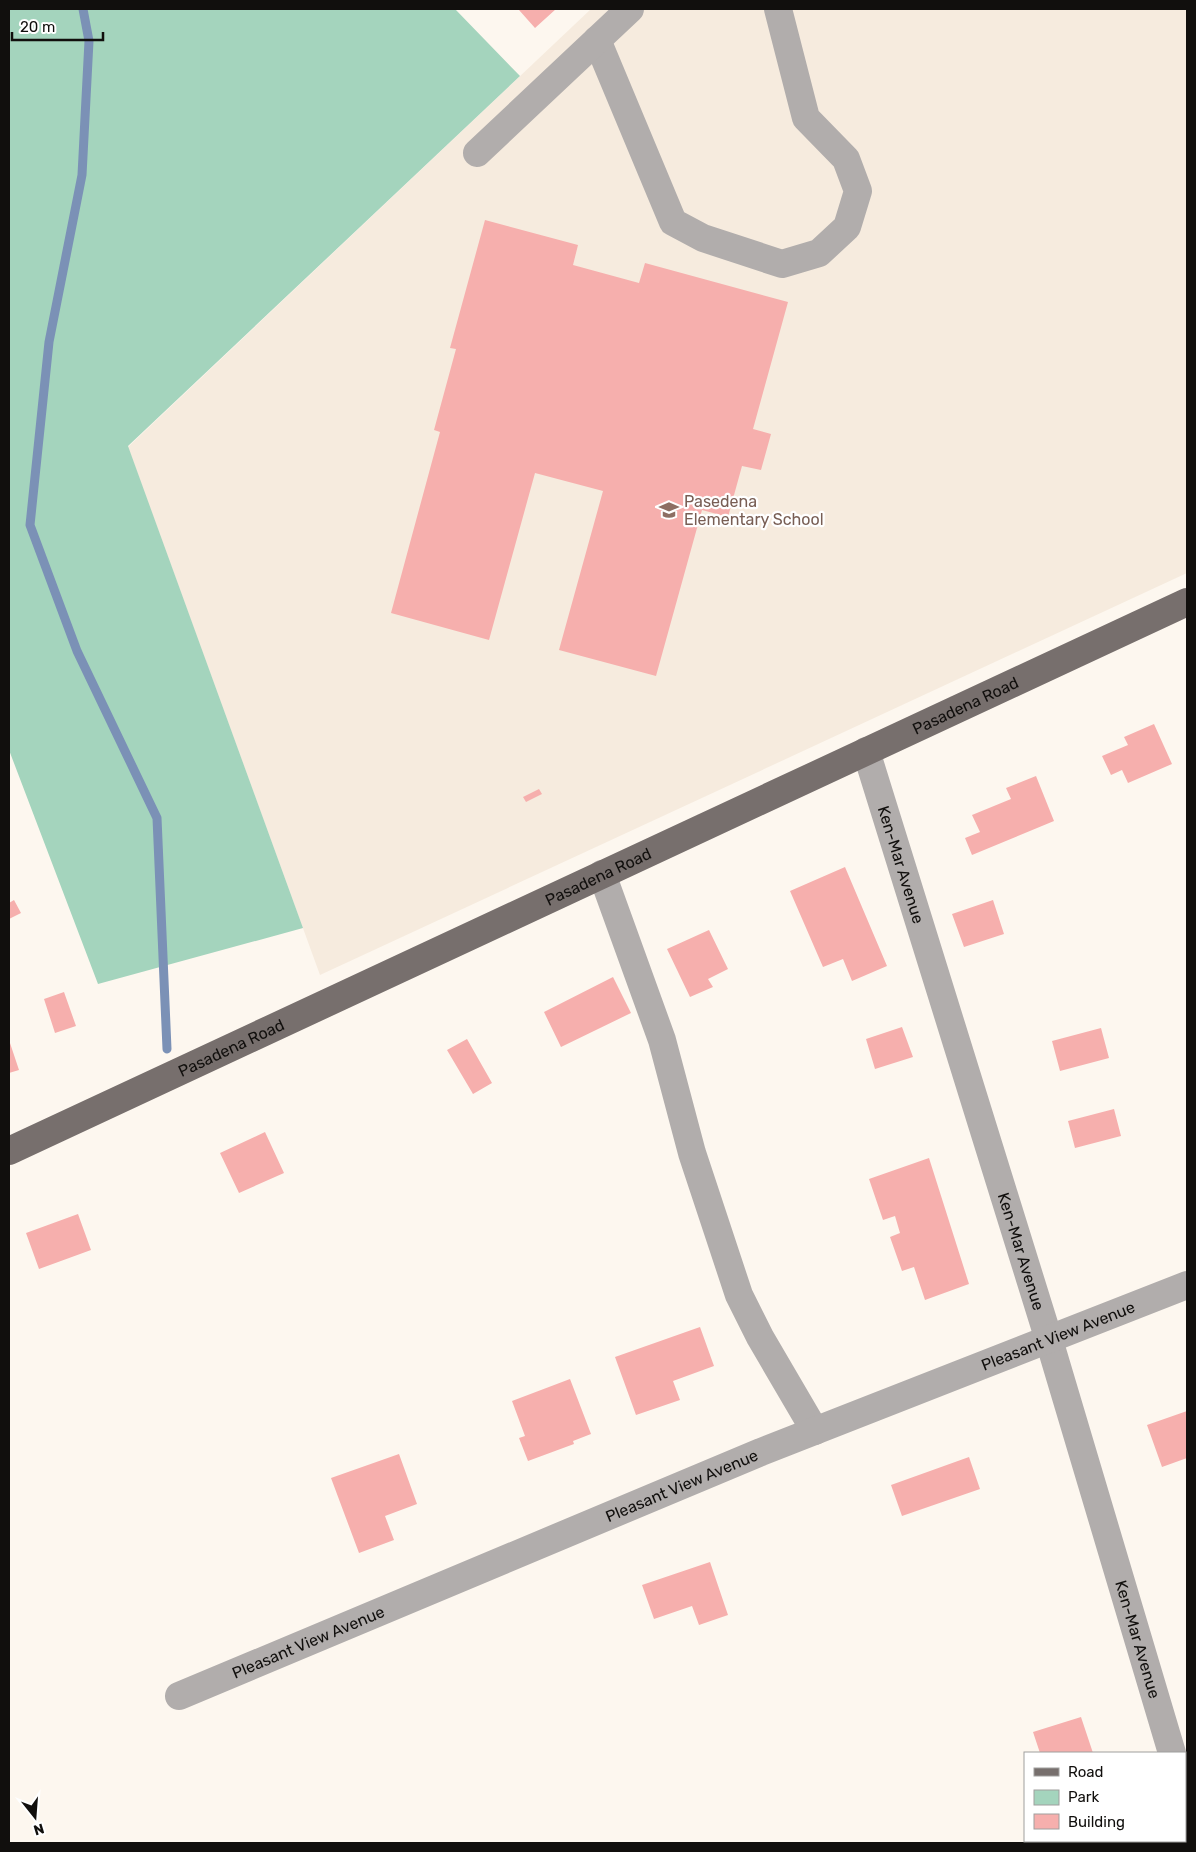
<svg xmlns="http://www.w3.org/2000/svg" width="1196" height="1852" font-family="Rubik,sans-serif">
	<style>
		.built { fill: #f6ebde }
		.green { fill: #a4d4bd }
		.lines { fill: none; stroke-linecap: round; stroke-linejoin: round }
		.stream { stroke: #7b91b6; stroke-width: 9 }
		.building { fill: #f6afad }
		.minor { stroke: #b1adac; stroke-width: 28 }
		.major { stroke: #776f6d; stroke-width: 28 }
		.labels { text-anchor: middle; stroke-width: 4.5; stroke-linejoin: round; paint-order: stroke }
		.education-label { font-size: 16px; fill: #785e54; stroke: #fff; text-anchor: start }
		.street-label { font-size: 16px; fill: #110f0d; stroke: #fff }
	</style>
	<rect width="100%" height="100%" fill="#fdf7ef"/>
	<path class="built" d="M591,9h596v564l-867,402 -192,-528z"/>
	<path class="green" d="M9,9h446l65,67 -392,370 175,482 -205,56 -89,-234z"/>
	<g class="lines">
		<path class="stream" d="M83,9l6,32 -7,134 -33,167 -19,183 47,126 80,167 10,231"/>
	</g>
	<path class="building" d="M521,9h35l-21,19 -16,-18z
		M485,220l93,25 -5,20 66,18 6,-20 143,39 -35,127 18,5 -10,36 -19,-4 -14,51 -26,-7 -46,166 -97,-26 44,-159 -68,-18 -46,167 -98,-27 49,-181 -6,-2 22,-81 -6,-1z
		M1154,724l18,40 -44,19 -6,-13 -11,5 -9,-19 26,-11 -4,-8z
		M1036,776l18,45 -82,34 -7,-17 15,-6 -8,-17 39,-16 -5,-11z
		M539,789l3,5 -16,8 -3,-5z
		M845,867l42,99 -35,15 -9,-22 -20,8 -33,-76z
		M14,900l7,13 -12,6v-16z
		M993,900l11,34 -40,13 -12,-33z
		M709,930l19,39 -20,10 5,8 -23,10 -23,-48z
		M613,977l18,36 -70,34 -17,-35z
		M64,992l12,34 -21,7 -11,-34z
		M902,1027l11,30 -38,12 -9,-30z
		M1101,1028l8,30 -49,13 -8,-30z
		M467,1039l25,44 -19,11 -26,-44z
		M9,1040l10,30 -10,3z
		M1114,1109l7,27 -46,12 -7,-27z
		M265,1132l19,41 -45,20 -19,-40z
		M929,1158l40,126 -44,16 -11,-33 -12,4 -12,-34 10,-4 -5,-17 -12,4 -14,-41z
		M78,1214l13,36 -52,19 -13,-36z
		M700,1327l14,39 -41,15 7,19 -44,15 -21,-58z
		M570,1379l21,55 -18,7 1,3 -46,17 -9,-23 6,-2 -13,-35z
		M1187,1411v47l-25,9 -15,-42z
		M399,1454l18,50 -32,12 9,24 -35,13 -28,-75z
		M969,1457l11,32 -78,27 -11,-31z
		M710,1562l18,53 -29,10 -7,-19 -38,13 -12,-34z
		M1081,1717l12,36h-53l-7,-21z"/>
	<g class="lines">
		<g class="minor">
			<path d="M597,40l76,182 30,16 79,26 37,-11 28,-26 11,-36 -12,-32 -40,-41 -28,-109"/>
			<path d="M477,153l153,-144"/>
			<path id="s1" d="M866,751l183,589 123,413"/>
			<path d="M602,874l60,166 30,113 47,142 21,42 55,94"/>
			<path id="s2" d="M179,1696l582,-244 426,-167"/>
			<path d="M1185,1796l2,8"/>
		</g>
		<path class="major" id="s3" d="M9,1151l1178,-549"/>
	</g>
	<defs>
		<symbol id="school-bare" viewBox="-9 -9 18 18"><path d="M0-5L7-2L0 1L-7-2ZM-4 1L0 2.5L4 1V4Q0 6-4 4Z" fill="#8d6e63" stroke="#fff" stroke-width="2.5" paint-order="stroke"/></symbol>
	</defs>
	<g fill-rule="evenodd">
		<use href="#school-bare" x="655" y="496" width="28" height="28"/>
	</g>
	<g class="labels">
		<g class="education-label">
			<text x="684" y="507">Pasedena<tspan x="684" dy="18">Elementary School</tspan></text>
		</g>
		<g class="street-label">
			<text dy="6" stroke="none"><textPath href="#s3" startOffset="1055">Pasadena Road</textPath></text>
			<text dy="6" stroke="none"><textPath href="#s1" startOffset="119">Ken-Mar Avenue</textPath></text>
			<text dy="6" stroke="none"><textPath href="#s3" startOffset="650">Pasadena Road</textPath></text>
			<text dy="6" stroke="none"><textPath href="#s3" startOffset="245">Pasadena Road</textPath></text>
			<text dy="6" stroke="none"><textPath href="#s1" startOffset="524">Ken-Mar Avenue</textPath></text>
			<text dy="6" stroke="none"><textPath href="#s2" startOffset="950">Pleasant View Avenue</textPath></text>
			<text dy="6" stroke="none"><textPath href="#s2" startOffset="545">Pleasant View Avenue</textPath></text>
			<text dy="6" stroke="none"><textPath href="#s1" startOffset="929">Ken-Mar Avenue</textPath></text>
			<text dy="6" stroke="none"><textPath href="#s2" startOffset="140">Pleasant View Avenue</textPath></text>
		</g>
	</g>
	<rect width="1196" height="1852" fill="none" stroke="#110f0d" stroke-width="20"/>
	<rect x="1024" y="1752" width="162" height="90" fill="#ffffff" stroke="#a09f9e"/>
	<rect x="1034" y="1768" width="25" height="8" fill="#776f6d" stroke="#a09f9e"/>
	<text x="1068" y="1777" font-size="15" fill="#110f0d">Road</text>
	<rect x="1034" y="1790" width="25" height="15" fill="#a4d4bd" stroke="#a09f9e"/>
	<text x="1068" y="1802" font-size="15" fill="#110f0d">Park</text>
	<rect x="1034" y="1814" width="25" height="15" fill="#f6afad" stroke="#a09f9e"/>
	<text x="1068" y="1827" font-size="15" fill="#110f0d">Building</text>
	<g transform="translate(35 1817) rotate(163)" stroke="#ffffff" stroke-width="4" paint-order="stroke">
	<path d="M0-4L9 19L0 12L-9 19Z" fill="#110f0d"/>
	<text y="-8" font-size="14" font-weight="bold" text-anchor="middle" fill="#110f0d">N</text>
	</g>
	<path d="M12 32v8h91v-8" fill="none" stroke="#110f0d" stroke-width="2.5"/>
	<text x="20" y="32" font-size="15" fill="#110f0d" stroke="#ffffff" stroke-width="4" paint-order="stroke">20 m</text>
</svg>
